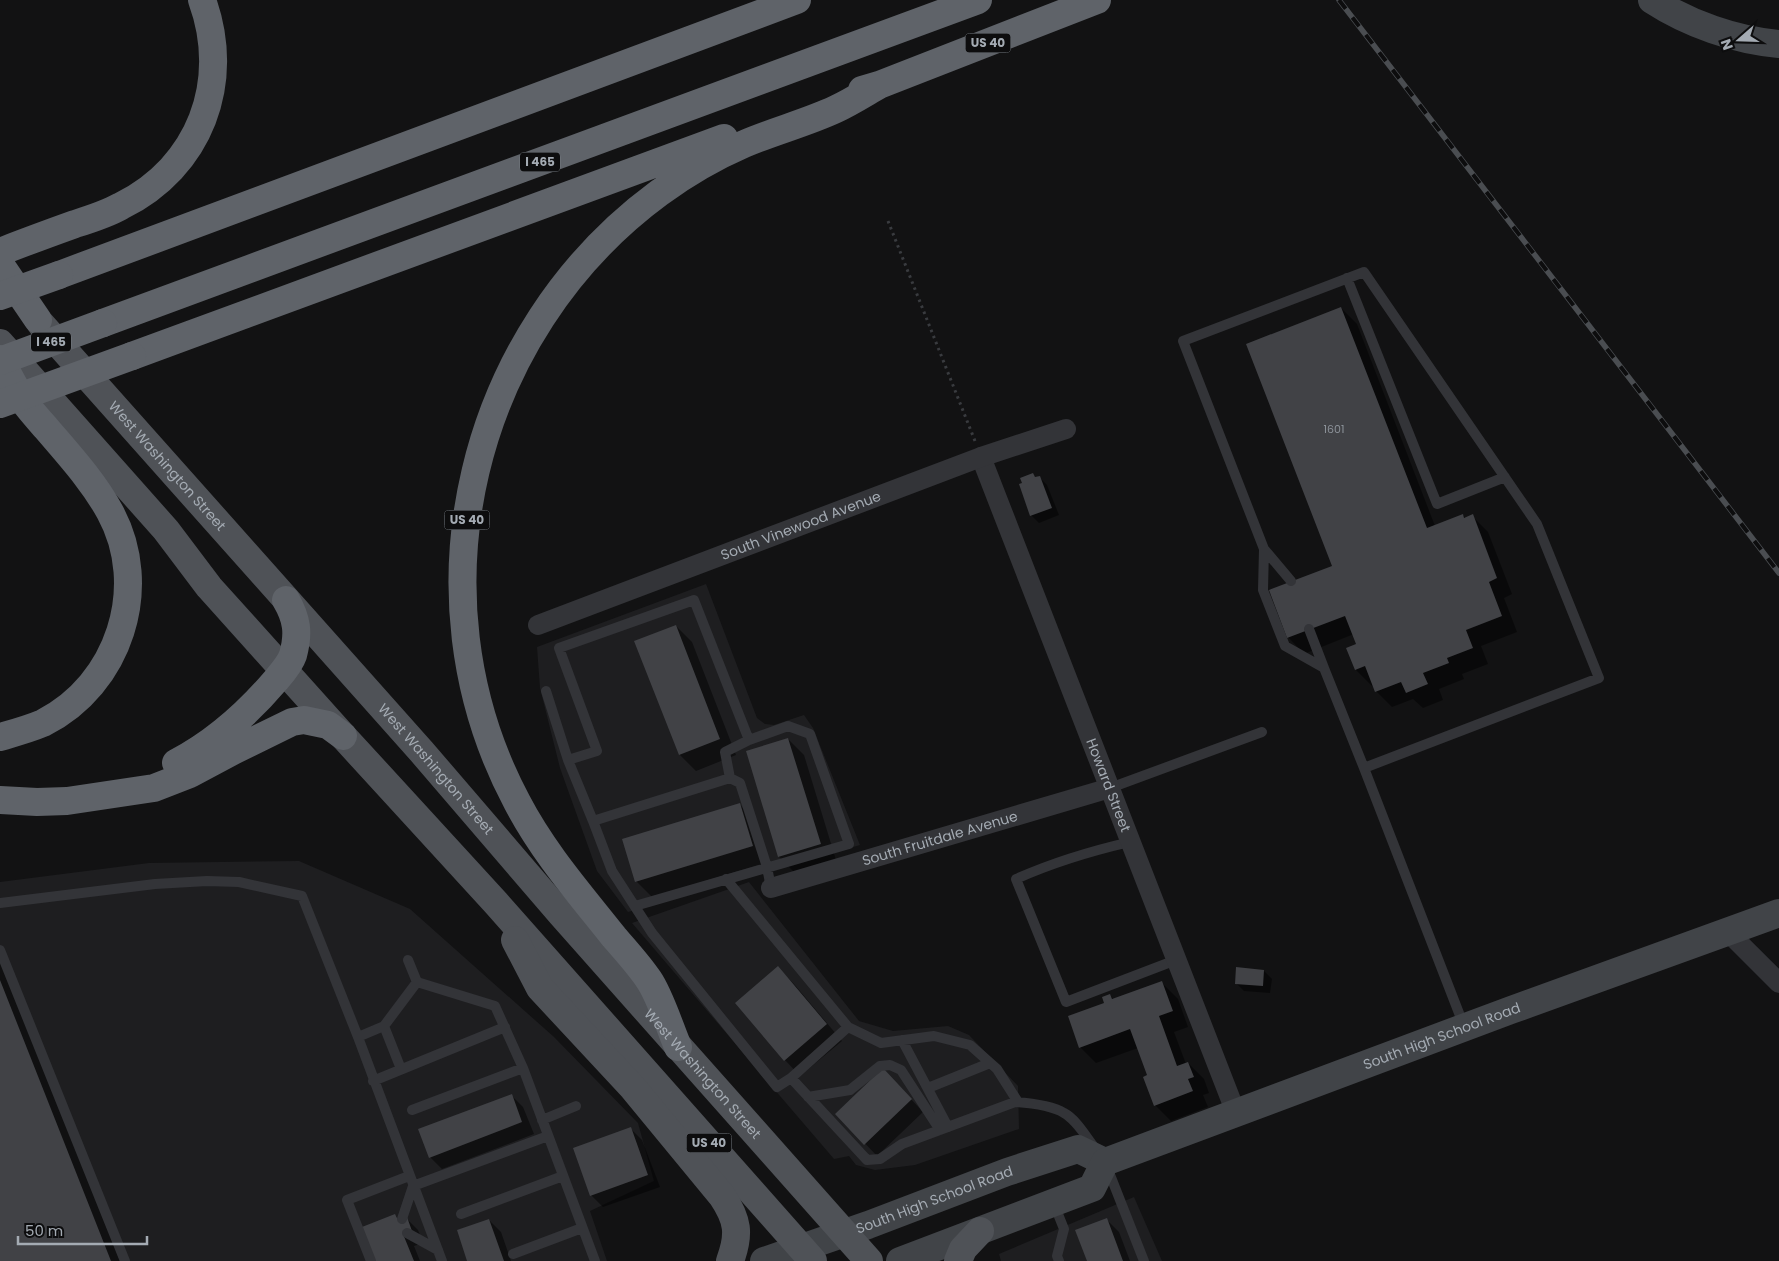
<svg xmlns="http://www.w3.org/2000/svg" width="1779" height="1261" font-family="Poppins,sans-serif">
	<style>
		.built { fill: #1e1e20 }
		.shadow { fill: #0007 }
		.building { fill: #414246 }
		.lines { fill: none; stroke-linecap: round; stroke-linejoin: round }
		.path { stroke: #393b3f; stroke-width: 3; stroke-dasharray: 2.5 4; stroke-linecap: butt }
		.lane { stroke: #333438; stroke-width: 10 }
		.street { stroke: #333438; stroke-width: 20 }
		.secondary { stroke: #414448; stroke-width: 28 }
		.primary { stroke: #4f5257; stroke-width: 28 }
		.highway { stroke: #5f6369; stroke-width: 28 }
		.rail-casing { stroke: #4a4d51; stroke-width: 5.5 }
		.rail { stroke: #0d0d0e; stroke-width: 4; stroke-dasharray: 11; stroke-linecap: butt }
		.highway-bridge { stroke: #5f6369; stroke-width: 28 }
		.labels { text-anchor: middle; stroke-width: 4; stroke-linejoin: round; paint-order: stroke }
		.number-label { font-size: 11px; fill: #8b9198 }
		.shield { fill: #0d0d0e; stroke: #777c82; stroke-width: 1 }
		.shield-label { font-size: 12px; font-weight: bold; fill: #a4abb3 }
		.street-label { font-size: 14px; fill: #a4abb3; stroke: #0d0d0e }
	</style>
	<rect width="100%" height="100%" fill="#121213"/>
	<path class="built" d="M706,584l51,134 8,6 9,1 30,-10 9,13 47,117 -232,67 -31,-41 -37,-103 -20,-80 -3,-41z
		M299,861l111,48 144,128 84,86 16,58 -64,30 17,50h-607v-379l149,-19z
		M749,882l110,139 34,10 55,-5 21,9 49,51 1,43 -104,36 -40,5 -19,-5 -7,-9 -15,3 -202,-236z
		M1134,1197l28,64h-161l-2,-7z"/>
	<path class="shadow" d="M1341,308l16,16 78,202 28,-11 3,4 6,-3 16,16 24,62 -8,4 13,34 -36,14 7,18 -26,10 2,5 -25,10 4,11 -20,8 -10,-9 -21,8 -16,-16 -2,-6 -2,1 -16,-16 -8,-21 10,-4 -4,-11 -50,20 -16,-17 46,-71z
		M1033,475l3,3 3,-1 8,8 12,30 -20,8 -8,-8z
		M676,626l16,16 44,113 -40,16 -16,-16 -44,-114z
		M788,739l16,16 32,105 -41,13 -16,-16z
		M740,805l16,16 12,41 -116,35 -16,-16z
		M0,960l2,1 118,300h-120z
		M778,968l16,16 48,57 -42,35 -15,-16z
		M1264,971l8,8 -2,14 -26,-2 -8,-8z
		M1162,983l16,16 10,28 -14,5 12,32 2,-1 16,16 5,14 -6,2 5,12 -37,14 -16,-16 -6,-29 -11,-28 -42,15 -16,-16 30,-52 4,5z
		M895,1082l28,30 -46,44 -40,-42z
		M511,1095l12,12 11,27 -92,35 -12,-12z
		M630,1128l12,12 18,47 -57,20 -12,-12z
		M395,1215l6,6 5,-3 12,12 5,13 -9,3 6,15h-43z
		M489,1220l12,12 10,29h-42z
		M1107,1220l12,12 11,29h-42z"/>
	<path class="building" d="M1341,307l86,221 36,-14 1,4 9,-4 24,64 -8,4 13,34 -36,14 7,18 -26,10 2,5 -26,10 5,11 -22,9 -5,-11 -26,10 -10,-26 -10,4 -9,-22 10,-4 -11,-28 -58,22 -18,-48 63,-24 -86,-222z
		M1033,473l2,4 5,-1 12,32 -22,8 -11,-32 3,-1 -2,-5z
		M676,625l44,114 -41,16 -45,-114z
		M788,738l33,106 -43,13 -32,-106z
		M740,803l13,43 -118,36 -13,-43z
		M778,966l49,58 -43,37 -49,-58z
		M1236,967l28,3 -1,16 -28,-2z
		M0,980l111,281h-111z
		M1162,981l11,30 -14,5 18,50 11,-4 6,15 -6,2 5,12 -39,15 -11,-29 4,-2 -17,-46 -51,19 -11,-32 36,-13 -2,-6 8,-3 2,5z
		M883,1068l29,31 -48,46 -29,-31z
		M512,1094l10,28 -93,36 -11,-29z
		M631,1127l17,48 -58,21 -17,-48z
		M395,1214l3,6 9,-3 5,14 -9,3 11,27h-39l-13,-34z
		M1107,1218l16,43h-36l-12,-31z
		M489,1219l15,42h-37l-10,-31z"/>
	<g class="lines">
		<path class="path" d="M888,221l87,220"/>
		<path class="lane" d="M1347,278l90,226 68,-27
			M1264,549l27,32
			M1309,629l15,39
			M546,691l22,69
			M1364,768l-40,-100 -39,-22 -22,-56 1,-41 -81,-208 181,-69 173,252 62,154 -235,90 100,258
			M1110,788l152,-56
			M593,821l-25,-61 29,-9 -38,-103 135,-48 55,140
			M1130,842c-39,9 -76,20 -114,37l50,123 110,-42
			M726,879l122,148 -57,51 -14,9 -125,-154 -40,-62 -19,-50 137,-43 10,5 27,84 4,21
			M0,903l155,-19 52,-3 32,1 63,14 56,141 84,224
			M635,906l214,-62 -39,-110 -22,-8 -39,14 -24,12 5,26
			M0,950l125,311
			M408,960l9,22 78,24 28,62 72,193
			M384,1026l17,43
			M848,1027l33,16 53,-7 36,9 27,24 21,33
			M358,1037l26,-11 33,-44
			M902,1040l46,87
			M791,1078l76,82 13,-1 22,-15 113,-42c14,1 36,3 49,11 13,7 22,24 31,35
			M373,1081l132,-54
			M928,1088l62,-25
			M808,1097l42,-7 30,-24 10,-1 11,5 39,60
			M412,1110l111,-42
			M542,1120l34,-14
			M1107,1167l37,94
			M1054,1204l10,25 -7,27 2,5
			M461,1214l102,-38
			M402,1219l11,-33 135,-50
			M407,1233l31,17
			M513,1254l69,-26
			M371,1261l-24,-61 62,-24"/>
		<g class="street">
			<path id="s1" d="M981,457l255,656"/>
			<path id="s2" d="M538,625l443,-168 85,-28"/>
			<path id="s3" d="M771,888l339,-100"/>
			<path d="M1728,932l51,51"/>
		</g>
		<g class="secondary">
			<path d="M1652,0c37,24 83,40 127,44"/>
			<path id="s4" d="M764,1261l104,-36 139,-53 71,-23 27,13"/>
			<path id="s5" d="M900,1261l192,-73 13,-26 406,-152 268,-97"/>
		</g>
		<g class="primary">
			<path id="s6" d="M41,324l381,428 139,162 308,347"/>
			<path d="M0,343l166,187 43,57 134,149 153,167 317,358"/>
			<path d="M515,940l25,48 93,100 89,108c16,24 18,38 8,65"/>
			<path d="M958,1261l5,-12 17,-18"/>
		</g>
		<path class="highway" d="M862,90l17,-5 218,-85
			M0,252c25,-10 50,-19 75,-28 16,-5 32,-10 46,-18 79,-39 111,-124 81,-206
			M0,264l38,56
			M59,275l738,-275
			M103,323l875,-323
			M132,356l592,-218
			M0,359c7,13 14,27 22,40 7,10 16,20 24,29 23,27 47,53 64,84 41,75 9,173 -67,211 -14,6 -29,10 -43,14
			M176,763c38,-20 72,-50 100,-83 6,-7 14,-16 17,-25 6,-22 4,-36 -7,-55
			M0,800l37,2 30,-1 87,-13 36,-14 45,-24 57,-28 12,-2 24,5 15,11
			M678,1047c-8,-19 -18,-51 -29,-67 -10,-15 -23,-29 -35,-43 -34,-43 -71,-85 -97,-135 -111,-208 -47,-470 142,-609 26,-19 55,-36 85,-49 30,-13 62,-21 92,-35 15,-7 29,-16 43,-24"/>
		<defs>
			<path id="rail" d="M1339,0l440,573"/>
		</defs>
		<use href="#rail" class="rail-casing"/>
		<use href="#rail" class="rail"/>
		<path class="highway-bridge" d="M0,296l59,-21
			M0,361l103,-38
			M0,404l132,-48"/>
	</g>
	<g class="labels">
		<g class="number-label">
			<text x="1334" y="433">1601</text>
		</g>
		<g class="shield">
			<rect x="965.5" y="33.5" width="45" height="19" rx="4"/>
			<rect x="520" y="152.5" width="40" height="19" rx="4"/>
			<rect x="31" y="332.5" width="40" height="19" rx="4"/>
			<rect x="444.5" y="510.5" width="45" height="19" rx="4"/>
			<rect x="686.5" y="1133.5" width="45" height="19" rx="4"/>
		</g>
		<g class="shield-label">
			<text x="988" y="47">US 40</text>
			<text x="540" y="166">I 465</text>
			<text x="51" y="346">I 465</text>
			<text x="467" y="524">US 40</text>
			<text x="709" y="1147">US 40</text>
		</g>
		<g class="street-label">
			<text dy="5" stroke="none"><textPath href="#s6" startOffset="190">West Washington Street</textPath></text>
			<text dy="5" stroke="none"><textPath href="#s2" startOffset="281">South Vinewood Avenue</textPath></text>
			<text dy="5" stroke="none"><textPath href="#s6" startOffset="595">West Washington Street</textPath></text>
			<text dy="5" stroke="none"><textPath href="#s1" startOffset="352">Howard Street</textPath></text>
			<text dy="5" stroke="none"><textPath href="#s3" startOffset="176">South Fruitdale Avenue</textPath></text>
			<text dy="5" stroke="none"><textPath href="#s5" startOffset="594">South High School Road</textPath></text>
			<text dy="5" stroke="none"><textPath href="#s6" startOffset="1000">West Washington Street</textPath></text>
			<text dy="5" stroke="none"><textPath href="#s4" startOffset="181">South High School Road</textPath></text>
		</g>
	</g>
	<g transform="translate(1739 40) rotate(250)" stroke="#0d0d0e" stroke-width="4" paint-order="stroke">
	<path d="M0-4L9 19L0 12L-9 19Z" fill="#a4abb3"/>
	<text y="-8" font-size="14" font-weight="bold" text-anchor="middle" fill="#a4abb3">N</text>
	</g>
	<path d="M18 1236v8h129v-8" fill="none" stroke="#a4abb3" stroke-width="2.5"/>
	<text x="25" y="1236" font-size="15" fill="#a4abb3" stroke="#0d0d0e" stroke-width="4" paint-order="stroke">50 m</text>
</svg>
